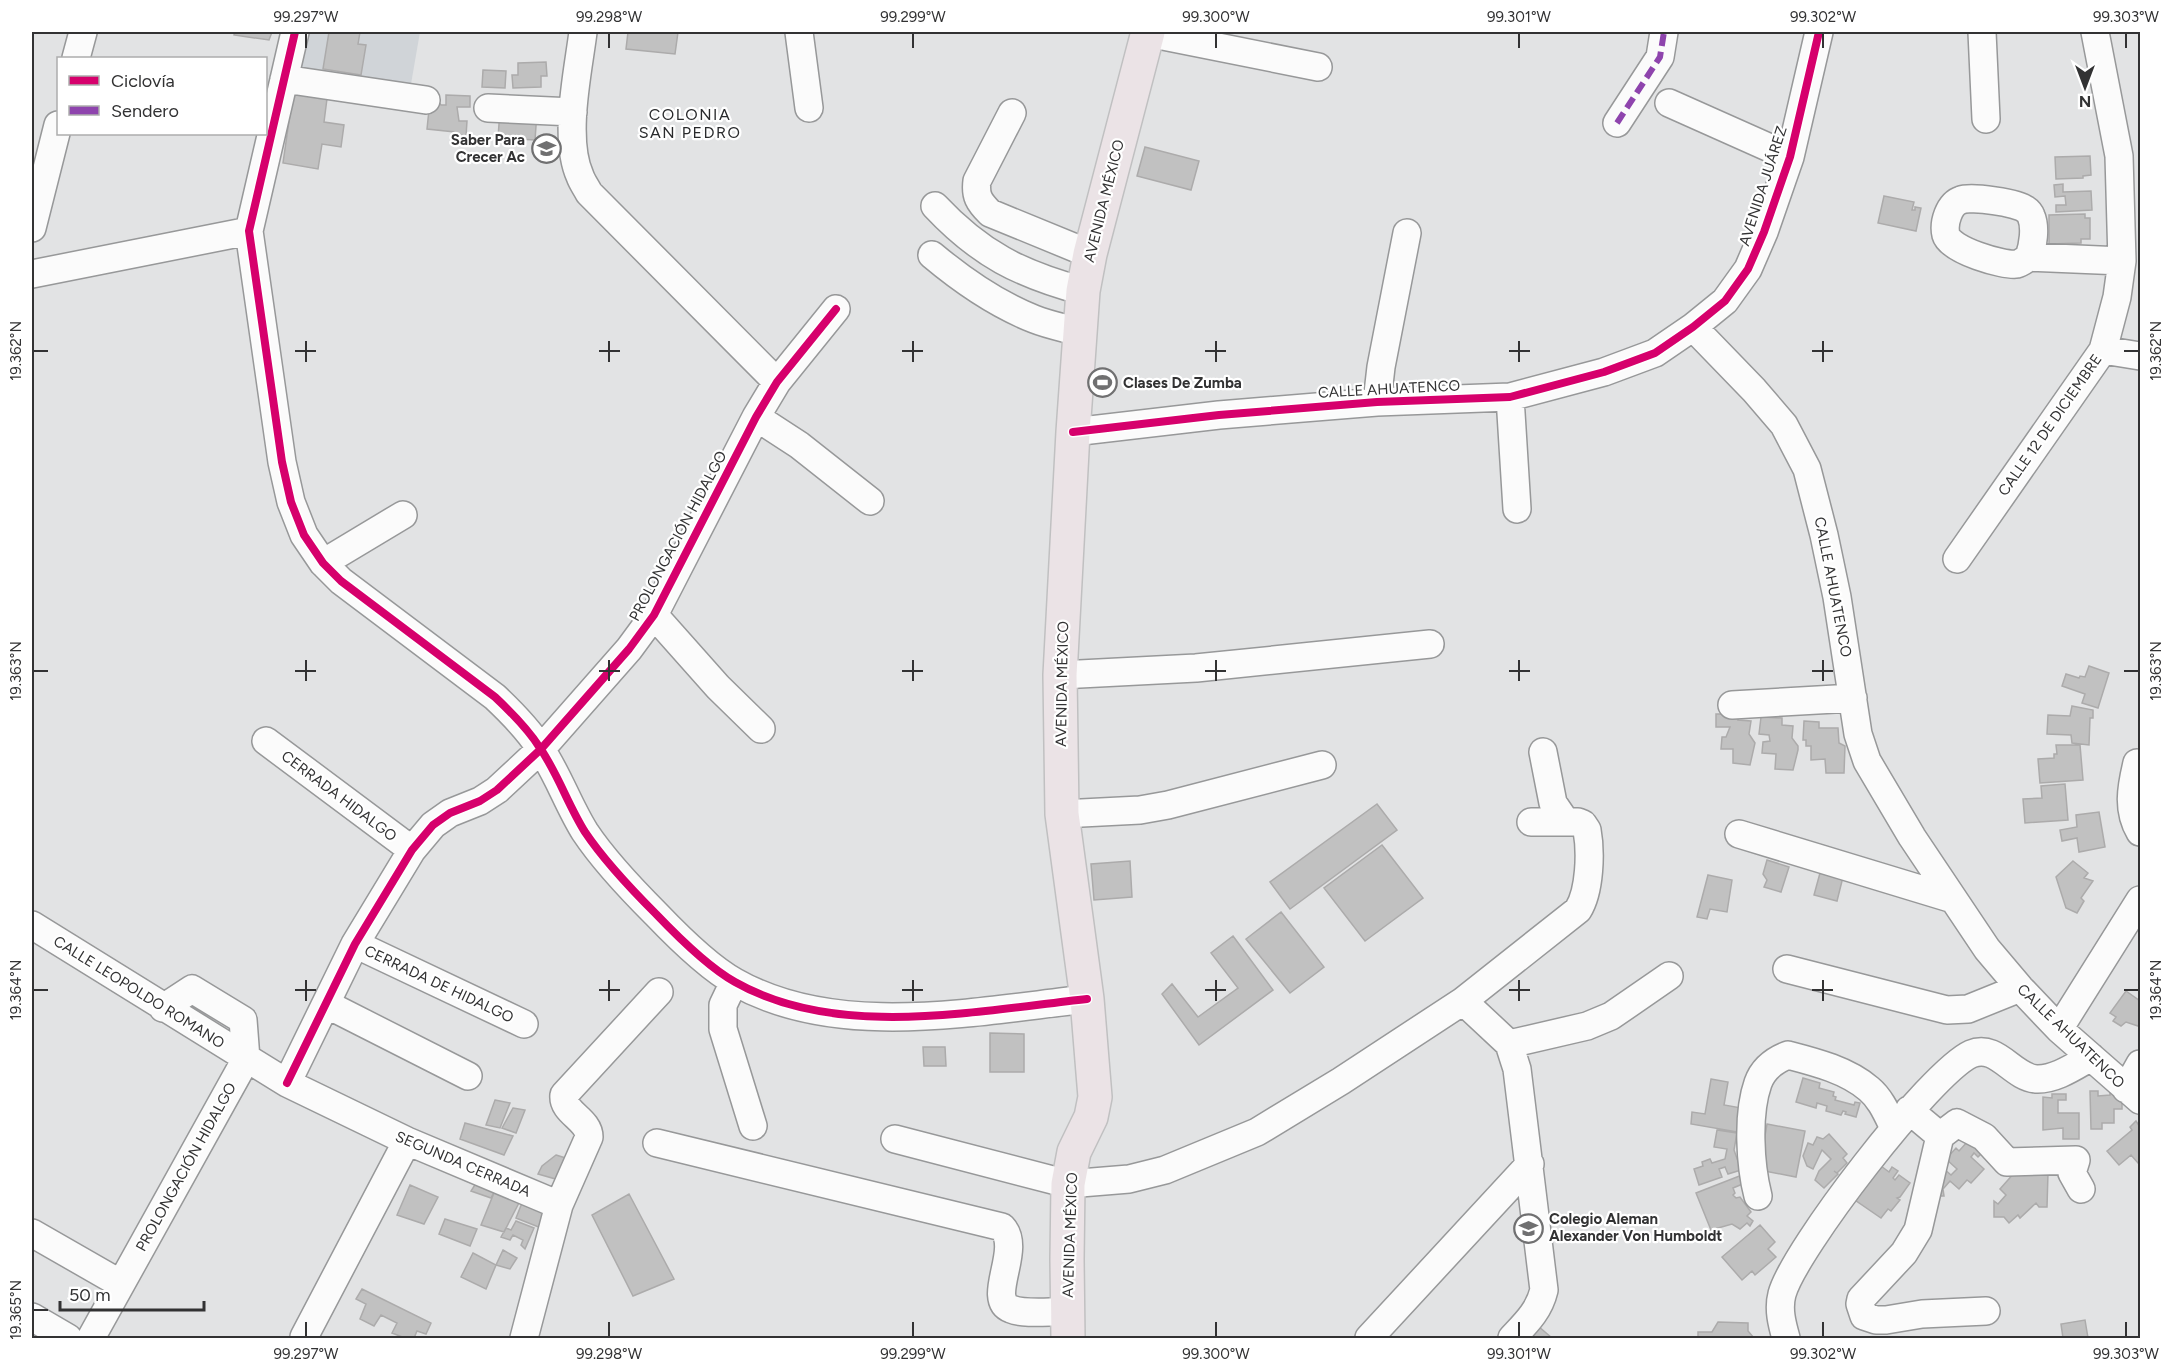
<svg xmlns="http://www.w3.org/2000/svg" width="2172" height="1370" font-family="Figtree,sans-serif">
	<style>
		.built { fill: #d0d4d8 }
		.building { fill: #c1c1c1; stroke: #acabab; stroke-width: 1.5 }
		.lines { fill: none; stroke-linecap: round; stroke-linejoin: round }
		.minor-casing { stroke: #979899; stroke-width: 30 }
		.major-casing { stroke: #c0c0c1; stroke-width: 36 }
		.minor { stroke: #fbfbfb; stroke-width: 27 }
		.major { stroke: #ebe3e6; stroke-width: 33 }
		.quiet { stroke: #8e44ad; stroke-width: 6; stroke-dasharray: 12 6; stroke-linecap: butt }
		.cycleway-casing { stroke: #fff; stroke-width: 11 }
		.cycleway { stroke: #d6006c; stroke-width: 8 }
		.ticks { fill: none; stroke: #323233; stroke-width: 2 }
		.labels { text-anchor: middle; stroke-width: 4.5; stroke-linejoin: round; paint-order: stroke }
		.poi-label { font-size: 15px; font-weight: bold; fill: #323233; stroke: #fff; text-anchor: start }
		.street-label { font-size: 15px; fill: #323233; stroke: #fff }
		.neighbourhood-label { font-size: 16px; letter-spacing: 1.5px; fill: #292a2c; stroke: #fff }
		.neatline { fill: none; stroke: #323233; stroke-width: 2 }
		.ticks-label { font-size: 15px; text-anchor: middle; fill: #323233 }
	</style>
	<rect width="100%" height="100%" fill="#e2e3e4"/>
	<path class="built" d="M305,32h115l-9,52 -115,-16z"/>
	<path class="building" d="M235,32h37l-3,8 -35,-5z
		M329,32h31l-2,12 8,1 -5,30 -38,-6z
		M628,32h50l-3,22 -49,-5z
		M546,62l1,14h-6v11l-28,1 -1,-13h6v-12z
		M483,70l23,1 -1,17 -23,-1z
		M294,86l34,5 -4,31 20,3 -3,22 -19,-3 -4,25 -35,-6z
		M446,95l24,1v11h-13l2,14h8l-1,15 -8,-1 -3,-3 -28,-3 3,-29 8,1 3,4h5z
		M500,110l37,2 -2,28 -37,-2z
		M1145,147l54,14 -8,29 -54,-14z
		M2090,156l1,19 -8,1v2l-27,1 -1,-22z
		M2063,184v8l28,-1 1,19 -36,2v-7h10l-1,-9 -10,1 -1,-12z
		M1884,196l30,6 -2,8h3v-3l6,1 -5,23 -38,-8z
		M2085,214v4h5v21h-9v4l-32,1v-29z
		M2089,666l20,7 -11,35 -16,-5 3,-9 -23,-8 4,-12 13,4 1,-2 5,1z
		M2072,706l21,4v8h-3l-1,27 -17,-2 -1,-8 -24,-1 1,-19 22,1z
		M1716,714h23l-1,6 13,1 -2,13 6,9 -5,22 -17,-2v-14h-12l1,-12h4l4,-10h-14z
		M1761,717l21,1v7l11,1 -1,12 6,8v4l-5,20 -18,-1 1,-15 -14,-1 1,-11 7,-1 -1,-6 -10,-1z
		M1804,721l15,1v6h19l1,15 6,3 -1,27h-18l-1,-14 -14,1v-14h-5v-6h-3z
		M2056,745h24l3,35 -43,3 -2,-24 16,-1v-4h3z
		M2065,784l3,36 -43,3 -2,-24 19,-1 -1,-12z
		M1377,804l20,26 -107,79 -20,-27z
		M2099,812l6,35 -26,5 -2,-14 -15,3 -2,-11 17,-3 -1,-12z
		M1382,845l41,53 -58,43 -41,-53z
		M1767,860l22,7 -8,25 -17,-5 3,-7 -4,-6z
		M1130,861l2,36 -38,3 -3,-36z
		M2073,861l15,12 -4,5 9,3 -12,17 3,3 -7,12 -11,-5 -10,-31z
		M1823,862l22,7 -8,32 -23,-6z
		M1708,875l24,5 -5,32 -17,-3 -3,10 -10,-2z
		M1281,912l43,55 -34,26 -44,-54z
		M1233,936l40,54 -74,55 -37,-51 10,-10 26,33 40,-29 -27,-35z
		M2126,991l14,10v21l-2,4 -12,-4 -5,4 -8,-5 3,-4 -6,-4z
		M990,1033l34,1v38h-34z
		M923,1047h22l1,19h-22z
		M1803,1078l17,5 -1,5 15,4 -1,4 3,1 -1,3 19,5 1,-3 5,1 -4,14 -11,-3 1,-2 -3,-1 -2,4 -15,-4 1,-5 -10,-3 -1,5 -20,-6z
		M1711,1079l17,3 -4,23 23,4 -4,24 -52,-9 1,-12 13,2z
		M2110,1089l12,7v13h-8v14h-12v6h-11l-1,-38h8v5l12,-1z
		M2052,1094h14v6h-8v13h21v26h-16v-11l-20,2v-33l9,1z
		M495,1100l15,3 -10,25 -14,-3z
		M513,1108l12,2 -9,23 -14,-5z
		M2136,1121l4,6v34l-2,2 -7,-8 -12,10 -12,-14 25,-21 -2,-3z
		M465,1123l48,13 -9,19 -44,-16z
		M1767,1124l38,7 -9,46 -37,-7z
		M1717,1130l20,3 -3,17 7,20 -13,4 -3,-7 -6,2 3,8 -23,8 -5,-16 9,-3 -1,-4 8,-3 2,4 13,-4 2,-10 -13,-2z
		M1829,1134l18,20 -4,4 4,5 -10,10 -3,-2 4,3 -14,14 -9,-8 4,-9 12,-12 -9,-9 -9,19 -6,-3 -4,-10 5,-13 5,2 4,-8 6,2z
		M1968,1141l14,12 -4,4 -4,-4 -3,4 13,12 -13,14 -4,-3 -8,9 -9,-8 -7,8 1,7h-12l12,-27 7,6 6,-6 -11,-10 10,-11 3,3z
		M556,1155l13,4 -10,21 -21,-6 4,-8z
		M1877,1163l12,9 3,-5 6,4 -5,7 2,2 4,-5 11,8 -10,14 -3,1 3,2 -9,11 -3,-2 -7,9 -29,-20z
		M2015,1172l33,1 -1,34h-8l-3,-4 -16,15 -2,-3 -9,8 -5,-6h-10v-16l4,3 8,-9 -6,-6z
		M1742,1175l3,8 -12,5 2,5 -2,2 3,3 4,-1 11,15 -4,4 6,5 -3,5 -3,-3 -7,6 -8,-5 -21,6 -15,-37z
		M478,1180l18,8 -5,10 -20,-7z
		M410,1185l28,12 -14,27 -27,-9z
		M496,1188l26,9 -18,35 -23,-7z
		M629,1194l45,85 -41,17 -41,-81z
		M524,1198l21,8 -4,22 -25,-10z
		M445,1219l32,10 -7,17 -31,-12z
		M516,1221l18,7 -9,21 -4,-4 2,-5 -10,-5 -3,5 -9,-3 5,-9 5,2z
		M1760,1225l15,17 -7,7 8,8 -21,18 -3,-4 -10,9 -20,-23z
		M503,1250l14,8 -7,11 -14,-4z
		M473,1253l23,12 -10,24 -25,-12z
		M362,1289l69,34 -5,11 -9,-3 -3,7h-9l-13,-5 5,-10 -16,-8 -7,11 -14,-7 6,-15 -10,-5z
		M2085,1320l3,18h-25l-2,-14z
		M1718,1322l30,1v8l6,7h-56v-6h14z
		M1538,1326l14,12h-25z"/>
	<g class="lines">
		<defs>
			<path id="minor" d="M295,32l-46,199 33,231 9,40 13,33 19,28 18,18 154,116c17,16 33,32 45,51 18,26 28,57 45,84 20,30 46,57 71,82 22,23 52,53 79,68 102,58 241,29 352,17
				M583,32c-5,40 -20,106 -3,144 2,6 6,11 9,17l188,189
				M799,32l10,76
				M1982,32l4,87
				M1148,33l170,34
				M76,58l7,-26
				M284,79l142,21
				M1669,103l121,54
				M488,108l85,4
				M1012,113l-35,68c-2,15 2,21 13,32l100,41
				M1617,123l43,-66 4,-25
				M935,206c45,48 85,68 148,85
				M32,228l26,-103
				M932,255c31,26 64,49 102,64 15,6 31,9 45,13
				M2029,257c4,-11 7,-30 2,-41 -1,-3 -3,-5 -6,-7 -7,-6 -54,-13 -64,-9 -12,4 -18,23 -15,35 4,15 57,31 71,29 4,-1 8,-4 12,-7l93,4
				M32,274l217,-43
				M1693,327l61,63 30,35 23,44 17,66 13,62 21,137 9,27 45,76 75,112 33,39 39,41 81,71
				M2103,350l37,6
				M1510,397l7,112
				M1377,402l4,-35 26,-134
				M756,417l43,28 71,56
				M1073,432l146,-17 158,-13 133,-5 94,-25 51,-19 38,-26 32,-26 23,-32 16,-37 26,-75 29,-125
				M1957,559l146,-209 14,-53 5,-36 -3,-105 -24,-124
				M323,563l80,-48
				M654,615l64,72 43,42
				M1060,675l136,-7 234,-24
				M1732,705l121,-7
				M266,741l146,109
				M1543,752l10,51 13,19
				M2137,763c-6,25 -10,47 3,69
				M1062,814l78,-4 28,-5 154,-40
				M1739,834l214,65
				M32,925l255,158 120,58 152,64
				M355,944l169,80
				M1787,969l160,41 21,-1 52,-21
				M734,982l-11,23v24l30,97
				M1463,1001l46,43 8,25 27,221c-5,21 -18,33 -32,48
				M326,1004l142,72
				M163,1008l29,-19 51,31 3,39
				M2059,1029l81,-129
				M1509,1044l78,-18 24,-10 58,-40
				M287,1083l68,-139 57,-94 21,-25 17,-12 30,-12 17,-11 44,-41 88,-100 25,-34 102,-198 21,-35 59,-73
				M2126,1089l14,-25
				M1909,1110l31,26 17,-13 27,14 23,25 69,-2 -4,13 9,16
				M1940,1136l-22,94 -14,23 -43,46 -1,5 4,12 12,4h10l36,-6 64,-3
				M895,1139l173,45 61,-5 36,-9 92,-38 84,-51 122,-80 115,-91c12,-19 13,-58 9,-80l-4,-6 -5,-2h-47
				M657,1143l345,84c21,22 -17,72 9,82 14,6 42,2 57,3
				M1758,1196c-8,-31 -11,-82 0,-113 5,-14 17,-23 30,-28 27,7 59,15 81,34 12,10 18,25 25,39
				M32,1233l89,51
				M32,1317l36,21
				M304,1337l103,-196
				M91,1338l155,-279
				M524,1338l35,-133 30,-68c0,-18 -27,-24 -25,-42l95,-103
				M1369,1338l161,-174
				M1786,1338c-4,-14 -8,-29 -4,-44 12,-44 148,-221 189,-240 26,-11 41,23 65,25 19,1 39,-13 55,-22"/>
			<path id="major" d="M1068,1338l-1,-79 1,-75 6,-32 17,-35 4,-20 -8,-98 -25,-185 -2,-139 13,-243 10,-141 7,-37 58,-222"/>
		</defs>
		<use href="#minor" class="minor-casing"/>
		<use href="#major" class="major-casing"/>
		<use href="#minor" class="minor"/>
		<use href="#major" class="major"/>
		<path class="quiet" d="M1617,123l43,-66 4,-25"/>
		<defs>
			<path id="cycleway" d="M295,32l-46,199 33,231 9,40 13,33 19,28 18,18 154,116c17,16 33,32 45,51 18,26 28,57 45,84 20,30 46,57 71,82 22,23 52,53 79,68 102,58 241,29 352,17
				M1073,432l146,-17 158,-13 133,-5 94,-25 51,-19 38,-26 32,-26 23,-32 16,-37 26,-75 29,-125
				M287,1083l68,-139 57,-94 21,-25 17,-12 30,-12 17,-11 44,-41 88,-100 25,-34 102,-198 21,-35 59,-73"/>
		</defs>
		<use href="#cycleway" class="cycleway-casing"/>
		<use href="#cycleway" class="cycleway"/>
	</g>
	<path class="ticks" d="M306,33v15M609,33v15M913,33v15M1216,33v15M1519,33v15M1823,33v15M2126,33v15M306,341v21M609,341v21M913,341v21M1216,341v21M1519,341v21M1823,341v21M33,351h15M295,351h21M599,351h21M902,351h21M1205,351h21M1509,351h21M1812,351h21M2124,351h15M306,660v21M609,660v21M913,660v21M1216,660v21M1519,660v21M1823,660v21M33,671h15M295,671h21M599,671h21M902,671h21M1205,671h21M1509,671h21M1812,671h21M2124,671h15M306,980v21M609,980v21M913,980v21M1216,980v21M1519,980v21M1823,980v21M33,990h15M295,990h21M599,990h21M902,990h21M1205,990h21M1509,990h21M1812,990h21M2124,990h15M33,1310h15M306,1322v15M609,1322v15M913,1322v15M1216,1322v15M1519,1322v15M1823,1322v15M2126,1322v15"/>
	<defs>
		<symbol id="school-ring" viewBox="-11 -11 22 22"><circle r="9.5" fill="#fff" stroke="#707071" stroke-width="1.5"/><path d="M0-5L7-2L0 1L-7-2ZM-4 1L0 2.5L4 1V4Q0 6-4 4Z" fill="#707071"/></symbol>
		<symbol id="stadium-ring" viewBox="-11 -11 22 22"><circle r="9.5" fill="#fff" stroke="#707071" stroke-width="1.5"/><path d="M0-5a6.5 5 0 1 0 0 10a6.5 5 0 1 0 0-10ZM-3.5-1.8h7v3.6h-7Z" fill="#707071"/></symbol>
	</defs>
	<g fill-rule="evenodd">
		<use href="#school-ring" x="530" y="132" width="33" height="33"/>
		<use href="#stadium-ring" x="1086" y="366" width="33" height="33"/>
		<use href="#school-ring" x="1512" y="1212" width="33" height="33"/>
	</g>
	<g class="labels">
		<g class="poi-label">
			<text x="525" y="145" text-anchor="end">Saber Para<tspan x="525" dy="17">Crecer Ac</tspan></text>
			<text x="1123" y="388">Clases De Zumba</text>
			<text x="1549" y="1224">Colegio Aleman<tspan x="1549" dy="17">Alexander Von Humboldt</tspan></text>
		</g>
		<g class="street-label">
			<text transform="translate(1763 186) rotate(-72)" y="5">AVENIDA JUÁREZ</text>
			<text transform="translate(1104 201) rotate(-76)" y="5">AVENIDA MÉXICO</text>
			<text transform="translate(1389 389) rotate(-3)" y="5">CALLE AHUATENCO</text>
			<text transform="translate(2050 425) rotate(-55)" y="5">CALLE 12 DE DICIEMBRE</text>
			<text transform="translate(678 536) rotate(-62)" y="5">PROLONGACIÓN HIDALGO</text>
			<text transform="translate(1833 587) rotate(79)" y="5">CALLE AHUATENCO</text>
			<text transform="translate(1062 684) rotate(-89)" y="5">AVENIDA MÉXICO</text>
			<text transform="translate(339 796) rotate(37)" y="5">CERRADA HIDALGO</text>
			<text transform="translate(439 984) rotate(25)" y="5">CERRADA DE HIDALGO</text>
			<text transform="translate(139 992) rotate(32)" y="5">CALLE LEOPOLDO ROMANO</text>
			<text transform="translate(2071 1036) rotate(44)" y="5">CALLE AHUATENCO</text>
			<text transform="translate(463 1164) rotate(23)" y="5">SEGUNDA CERRADA</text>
			<text transform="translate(186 1167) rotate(-61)" y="5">PROLONGACIÓN HIDALGO</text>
			<text transform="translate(1070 1235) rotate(-88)" y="5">AVENIDA MÉXICO</text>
		</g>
		<g class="neighbourhood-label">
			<text x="690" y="120">COLONIA<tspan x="690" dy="18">SAN PEDRO</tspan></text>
		</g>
	</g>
	<rect width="2172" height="1370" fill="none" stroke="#ffffff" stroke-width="66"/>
	<rect x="57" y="57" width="210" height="78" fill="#ffffff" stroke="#adadad" stroke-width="1.5"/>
	<rect x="69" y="76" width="30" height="9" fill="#d6006c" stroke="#adadad" stroke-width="1.5"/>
	<text x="111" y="87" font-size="18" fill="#323233">Ciclovía</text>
	<rect x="69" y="106" width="30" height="9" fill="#8e44ad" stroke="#adadad" stroke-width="1.5"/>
	<text x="111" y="117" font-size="18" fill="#323233">Sendero</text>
	<g transform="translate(2085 87) rotate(180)" stroke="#ffffff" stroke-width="4.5" paint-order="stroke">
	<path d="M0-4.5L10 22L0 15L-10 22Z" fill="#323233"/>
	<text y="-9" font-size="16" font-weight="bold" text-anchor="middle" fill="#323233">N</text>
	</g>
	<path d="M60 1301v9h144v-9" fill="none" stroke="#323233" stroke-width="3"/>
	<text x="69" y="1301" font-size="18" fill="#323233" stroke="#ffffff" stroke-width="4.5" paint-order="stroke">50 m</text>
	<rect x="33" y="33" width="2106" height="1304" class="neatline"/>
	<g class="ticks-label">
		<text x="306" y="22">99.297°W</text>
		<text x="609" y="22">99.298°W</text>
		<text x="913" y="22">99.299°W</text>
		<text x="1216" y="22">99.300°W</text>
		<text x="1519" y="22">99.301°W</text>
		<text x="1823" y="22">99.302°W</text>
		<text x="2126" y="22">99.303°W</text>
		<text transform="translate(2156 351) rotate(-90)" y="5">19.362°N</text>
		<text transform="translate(16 351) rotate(-90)" y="5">19.362°N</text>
		<text transform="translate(2156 671) rotate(-90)" y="5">19.363°N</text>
		<text transform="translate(16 671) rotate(-90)" y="5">19.363°N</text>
		<text transform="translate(2156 990) rotate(-90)" y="5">19.364°N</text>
		<text transform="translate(16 990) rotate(-90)" y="5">19.364°N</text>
		<text transform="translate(16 1310) rotate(-90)" y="5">19.365°N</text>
		<text x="306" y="1359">99.297°W</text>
		<text x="609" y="1359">99.298°W</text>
		<text x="913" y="1359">99.299°W</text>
		<text x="1216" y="1359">99.300°W</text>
		<text x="1519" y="1359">99.301°W</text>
		<text x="1823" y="1359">99.302°W</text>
		<text x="2126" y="1359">99.303°W</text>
	</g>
</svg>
